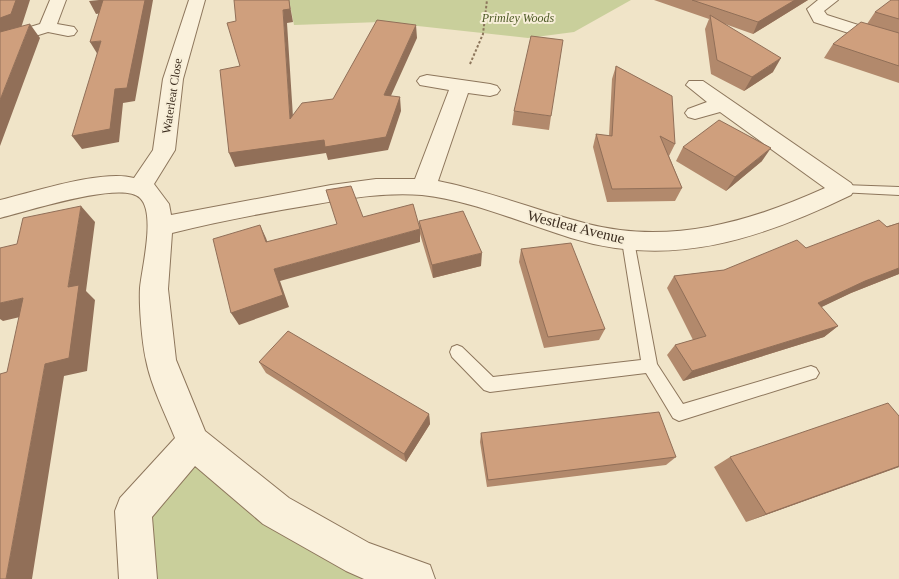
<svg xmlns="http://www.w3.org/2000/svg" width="899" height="579" font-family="'Times New Roman',serif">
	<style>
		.green { fill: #c9cf9b }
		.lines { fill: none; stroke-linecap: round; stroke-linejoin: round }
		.service-casing { stroke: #8d765c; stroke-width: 2 }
		.minor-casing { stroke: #8d765c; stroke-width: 2 }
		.path { stroke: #8d765c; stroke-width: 2; stroke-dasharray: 2.5 2; stroke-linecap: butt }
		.service { fill: #faf1dc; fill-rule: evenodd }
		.minor { fill: #faf1dc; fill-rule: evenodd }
		.wall { fill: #b2896c }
		.shaded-wall { fill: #916f58 }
		.building { fill: #cf9f7d; stroke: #916f58 }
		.labels { text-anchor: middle; stroke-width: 4; stroke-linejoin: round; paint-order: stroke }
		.far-park-label { font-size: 12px; font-style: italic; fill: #4d5a26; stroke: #f7eed8 }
		.far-street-label { font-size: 12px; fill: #3d2e20; stroke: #f7eed8 }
		.street-label { font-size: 15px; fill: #3d2e20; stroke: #f7eed8 }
	</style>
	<rect width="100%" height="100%" fill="#f0e4c8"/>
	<path class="green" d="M289,0h342l-57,32 -46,6 -147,-16 -87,3z
		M193,443l223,136h-278l-5,-68z"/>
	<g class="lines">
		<defs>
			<path id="service" d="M843,185l56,2v8l-60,-3 -2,-3z
				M628,236l6,5 23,123 26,40 128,-38 5,2 3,5 -3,5 -137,43 -6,-3 -27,-45 -156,19 -6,-2 -32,-33 -2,-5 2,-5 5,-2 5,2 31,30 148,-17 -19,-119z"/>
			<path id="minor" d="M50,0h16l-9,24 17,3 3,4 -3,4 -6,1 -20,-4 -48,15v-11l40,-12z
				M189,0h16l-22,79 -8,71 -21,34 15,20 2,11 160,-30 45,-6h39l34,-89 -29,-5 -3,-4 3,-4 7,-2 63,9 7,2 3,4 -3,4 -7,2 -22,-3 -30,88c51,10 100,30 150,43 82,21 162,-2 237,-36l-105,-76 -25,7 -7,-2 -3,-4 3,-4 19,-7 -21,-17 3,-4h14l148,102 4,6 -4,6c-91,44 -179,74 -280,43 -49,-15 -97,-37 -149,-43 -35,-3 -71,3 -105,9 -49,8 -97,17 -145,29l-4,56 8,71 29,71 84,67 80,45 61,22 5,14h-71l-18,-8 -83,-47 -68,-58 -43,51 5,62h-38l-4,-68 5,-13 55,-60c-10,-25 -24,-52 -29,-78 -4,-18 -7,-54 -6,-72 2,-21 16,-75 0,-90 -18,-18 -115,14 -140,20v-18c34,-8 102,-31 134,-22l19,-28 10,-71z
				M818,0h20l-14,11 3,4 72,23v11l-85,-27 -7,-13z"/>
		</defs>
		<use href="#service" class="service-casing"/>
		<use href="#minor" class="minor-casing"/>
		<path class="path" d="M470,64l13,-30 4,-34"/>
		<use href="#service" class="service"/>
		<use href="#minor" class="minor"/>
	</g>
	<path class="wall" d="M654,0h154l-55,34 -28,-10 48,48 -29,19 -33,-17 -6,-45 4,-10z
		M899,0v83l-75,-25 9,-14 34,-20 8,-12z
		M616,66l59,78 -6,12 13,32 -7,13 -68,1 -14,-55 3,-13 13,2 3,-57z
		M514,111l37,5 -2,14 -37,-5z
		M683,147l79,14 -36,30 -50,-30z
		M419,221l62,45 -48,12 -13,-44z
		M899,223v51l-48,19 -30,14 17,19 -14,11 -141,44 -16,-26 8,-10 18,-5 -26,-52 7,-12 50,-6z
		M521,249l84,80 -6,11 -55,8 -25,-86z
		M259,362l170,52 1,10 -24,38 -140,-89z
		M481,433l195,24 -10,8 -179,22 -7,-45z
		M730,457l169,10 -153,55 -32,-55z"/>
	<path class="shaded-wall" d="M16,0h14l-9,28 -21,6v-16z
		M99,0h5l6,12 -14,2 -7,-13z
		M145,0h8l-18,101 -12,2 -4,39 -37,7 -10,-13z
		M289,0l4,22 -6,1 7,110 -4,-14 -7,-109z
		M795,0h13l-55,34 5,-12z
		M30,24l10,14 -40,108v-46z
		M416,25l1,13 -32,71 -1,-14z
		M101,41l-3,14 -8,-13z
		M781,58l-8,14 -29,19 8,-14z
		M400,97l1,14 -13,39 -60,10 -2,-7 -91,14 -6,-14z
		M771,148l-9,13 -36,30 9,-14z
		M81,206l14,16 -9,69 9,9 -8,71 -23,5 -32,203h-26l39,-215 23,-77z
		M260,225l6,13 6,17 -6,-13z
		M420,229v13l-140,39 9,26 -50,18 -8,-12 43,-44z
		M482,253l-1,13 -48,12 -1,-13z
		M899,268v6l-48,19 -46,22 13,-12 47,-22z
		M23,298l18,14 -38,9 -3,-2v-16z
		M838,326l-14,11 -141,44 9,-10z
		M429,414l1,10 -24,38 -2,-8z
		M899,466v1l-153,55 20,-8z"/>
	<path class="building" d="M0,0h16l-5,14 -11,4z
		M103,0h42l-18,88 -12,1 -5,40 -38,7 29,-95 -11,1z
		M234,0h55l1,9 -7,1 7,109 12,-16 31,-4 44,-79 39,5 -32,70 16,2 -14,40 -61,10 -1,-7 -95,13 -9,-83 20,-4 -13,-43 9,-2z
		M692,0h103l-37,22z
		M891,0h8v19l-24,-7z
		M710,15l71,43 -29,19 -35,-17z
		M861,22l38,11v33l-66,-22z
		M30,24l-30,76v-68z
		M531,36l32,4 -12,76 -37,-5z
		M616,66l56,30 3,48 -15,-8 22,52 -70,1 -16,-55 16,2z
		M719,120l52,28 -36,29 -52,-30z
		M351,186l12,31 50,-13 7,25 -146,40 9,26 -52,18 -18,-74 47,-14 6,17 71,-18 -11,-34z
		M81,206l-13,81 11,-2 -10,73 -24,6 -39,215h-6v-205l7,-2 16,-74 -23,5v-55l17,-4 6,-26z
		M463,211l19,42 -50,12 -13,-44z
		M879,220l8,7 12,-4v45l-34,13 -47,22 20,23 -146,45 -17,-26 31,-9 -32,-60 50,-6 73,-30 9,8z
		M571,243l34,86 -57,8 -27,-88z
		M288,331l141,83 -25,40 -145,-92z
		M888,403l11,13v50l-133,48 -36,-57z
		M659,412l17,45 -188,23 -7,-47z"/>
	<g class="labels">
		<g class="far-park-label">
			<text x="518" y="22">Primley Woods</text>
		</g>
		<g class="far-street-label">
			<text transform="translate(172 96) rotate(-81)" y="4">Waterleat Close</text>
		</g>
		<g class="street-label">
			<text transform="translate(576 227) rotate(14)" y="5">Westleat Avenue</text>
		</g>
	</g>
</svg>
